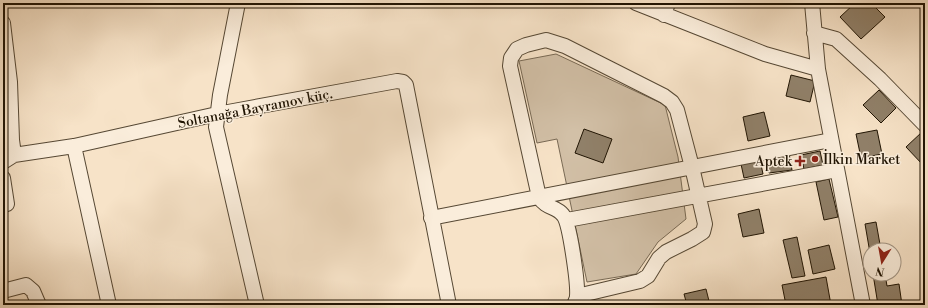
<svg xmlns="http://www.w3.org/2000/svg" width="928" height="308" font-family="'Libre Bodoni',serif">
	<style>
		.green { fill: #d2c0a7; stroke: #796a55 }
		.building { fill: #908069; stroke: #201403 }
		.lines { fill: none; stroke-linecap: round; stroke-linejoin: round }
		.minor-casing { stroke: #564834; stroke-width: 16 }
		.minor { stroke: #faeddb; stroke-width: 14 }
		.poi-dot { fill: #8f2418; stroke: #faeddb; stroke-width: 1.5 }
		.labels { text-anchor: middle; stroke-width: 3; stroke-linejoin: round; paint-order: stroke }
		.street-label { font-size: 14px; fill: #201403; stroke: #faeddb }
		.poi-label { font-size: 14px; fill: #201403; stroke: #faeddb; text-anchor: start }
	</style>
	<rect width="100%" height="100%" fill="#f7e3c8"/>
	<filter id="stains"><feTurbulence type="fractalNoise" baseFrequency=".005" numOctaves="4"/><feColorMatrix values="0 0 0 0 .2 0 0 0 0 .09 0 0 0 0 .02 0 0 0 .5 -.17"/></filter>
	<radialGradient id="worn" r=".72"><stop offset=".6" stop-color="#630" stop-opacity="0"/><stop offset="1" stop-color="#630" stop-opacity=".3"/></radialGradient>
	<path class="green" d="M556,54l109,51 13,52 8,62 -28,23 -22,32 -49,8 -30,-143 -20,4 -18,-82z"/>
	<path class="building" d="M855,3h16l14,14 -24,22 -21,-22z
		M791,75l24,6 -5,21 -24,-6z
		M879,90l17,18 -15,15 -18,-18z
		M764,112l6,24 -22,5 -5,-24z
		M584,129l28,10 -9,24 -28,-10z
		M877,130l5,24 -21,4 -5,-24z
		M922,132l3,3v28l-2,2 -17,-18z
		M820,151l3,14 -19,4 -3,-14z
		M789,153l3,17 -23,3 -2,-17z
		M760,160l3,14 -19,4 -3,-14z
		M829,179l9,38 -14,3 -8,-38z
		M759,209l5,24 -21,4 -5,-23z
		M876,222l5,28h-11v3l-5,-29z
		M797,237l8,39 -13,2 -9,-38z
		M829,245l6,24 -22,5 -5,-24z
		M873,274h12l2,12 12,-2 3,21h-24z
		M826,277l5,28h-45l-4,-20z
		M706,289l4,16h-23l-3,-11z"/>
	<g class="lines">
		<defs>
			<path id="minor" d="M238,3l-18,92 -4,32 41,178
				M636,3l129,51 53,15
				M812,3l6,66 45,236
				M664,15l4,-12
				M3,23l7,59 2,58 2,15 60,-9 143,-32 180,-33 6,1 3,3 43,220
				M814,33l22,6 44,40 45,46
				M74,146l35,159
				M3,162l11,-7
				M3,178l4,26
				M431,218l400,-78
				M567,220l270,-50
				M3,291l23,-6 7,6 6,14
				M574,305c1,-3 3,-6 3,-9 1,-12 -7,-73 -14,-81 -7,-9 -17,-6 -24,-18l-29,-131 1,-8 6,-9 9,-4 20,-5 19,6 99,50 8,6 5,8 15,57 13,57 -2,8 -11,7 -26,13 -7,6 -11,18 -8,5 -63,15"/>
		</defs>
		<use href="#minor" class="minor-casing"/>
		<use href="#minor" class="minor"/>
	</g>
	<g class="poi-dot">
		<circle cx="815" cy="159" r="4"/>
		<path d="M798 155h4v4h4v4h-4v4h-4v-4h-4v-4h4z"/>
	</g>
	<g class="labels">
		<g class="street-label">
			<text transform="translate(255 108) rotate(-11)" y="5">Soltanağa Bayramov küç.</text>
		</g>
		<g class="poi-label">
			<text x="823" y="164">İlkin Market</text>
			<text x="792" y="166" text-anchor="end">Aptek</text>
		</g>
	</g>
	<rect width="928" height="308" fill="none" stroke="#f7e3c8" stroke-width="16"/>
	<rect x="4" y="4" width="920" height="300" fill="none" stroke="#201403" stroke-width="2"/>
	<rect x="8" y="8" width="912" height="292" fill="none" stroke="#201403"/>
	<g transform="translate(882 262) rotate(191)"><circle r="19" fill="#faeddb" stroke="#a39685"/>
	<path d="M0-3L7 15L0 10L-7 15Z" fill="#8f2418"/>
	<text y="-6" font-size="11" font-weight="bold" text-anchor="middle" fill="#201403">N</text>
	</g>
	<rect width="100%" height="100%" filter="url(#stains)"/>
	<rect width="100%" height="100%" fill="url(#worn)"/>
</svg>
